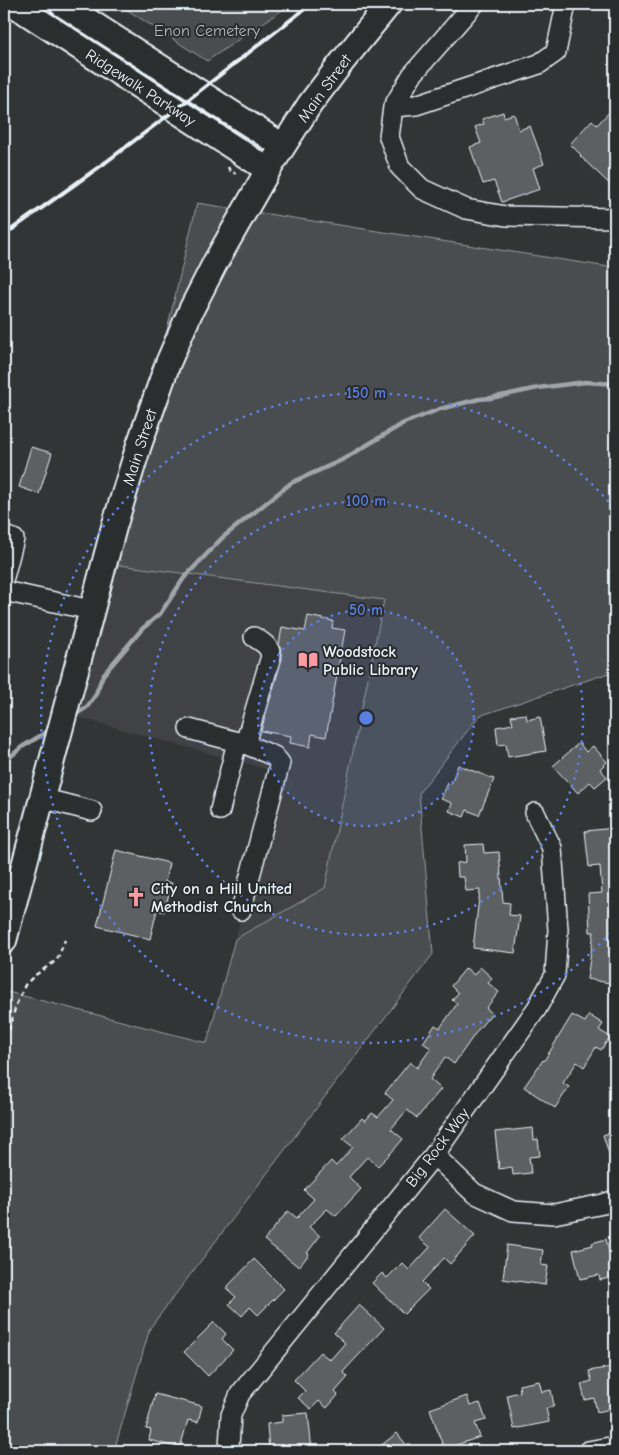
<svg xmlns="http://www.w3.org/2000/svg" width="619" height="1455" font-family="'Comic Neue',sans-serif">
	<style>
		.built { fill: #3f4244 }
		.green { fill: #494d4f; stroke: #989fa4 }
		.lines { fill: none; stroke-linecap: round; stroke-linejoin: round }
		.stream { stroke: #9fa5aa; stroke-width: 4.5 }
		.building { fill: #5c6063; stroke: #e8f1f8 }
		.minor-casing { stroke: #e8f1f8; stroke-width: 22 }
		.major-casing { stroke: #e8f1f8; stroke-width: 28 }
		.path { stroke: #e8f1f8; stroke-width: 2.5; stroke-dasharray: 5 4; stroke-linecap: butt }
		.minor { stroke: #2a2d2e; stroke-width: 19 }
		.major { stroke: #2a2d2e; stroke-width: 24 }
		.rail { stroke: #e8f1f8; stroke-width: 4 }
		.ring { fill: none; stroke: #5a7fe2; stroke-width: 2.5; stroke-dasharray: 2.5 5 }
		.labels { text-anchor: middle; stroke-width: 4; stroke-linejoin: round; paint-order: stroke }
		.park-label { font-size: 16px; fill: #b0b8bd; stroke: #2a2d2e }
		.street-label { font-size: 16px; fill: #e8f1f8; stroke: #2a2d2e }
		.poi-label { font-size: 16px; font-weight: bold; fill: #e8f1f8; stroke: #2a2d2e; text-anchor: start }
		.centre { fill: #5a7fe2; stroke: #2a2d2e; stroke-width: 2.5 }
		.ring-label { font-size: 15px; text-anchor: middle; font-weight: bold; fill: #5a7fe2; stroke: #2a2d2e; stroke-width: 4; stroke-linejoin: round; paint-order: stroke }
	</style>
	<rect width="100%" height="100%" fill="#323536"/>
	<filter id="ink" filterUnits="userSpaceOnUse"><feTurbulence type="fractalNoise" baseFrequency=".02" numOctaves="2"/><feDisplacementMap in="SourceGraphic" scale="10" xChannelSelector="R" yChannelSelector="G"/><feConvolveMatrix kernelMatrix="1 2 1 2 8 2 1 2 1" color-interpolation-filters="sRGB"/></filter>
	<g filter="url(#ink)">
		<path class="built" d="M112,564l272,36 -59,288 -90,51 46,-166 -204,-56z"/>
		<path class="green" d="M118,4h173l-84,57z
			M197,203l418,65v403l-136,45 -60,77 14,161 -283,374 -36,123h-110v-460l203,52 28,-104 90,-51 59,-288 -272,-36z"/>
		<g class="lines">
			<path class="stream" d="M76,714l11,-7 8,-11 8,-21 39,-46 18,-15 24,-36 38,-40 69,-55 51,-23 62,-37 36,-14 39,-10 12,-1 47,-10 47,-6 30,2
				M4,762l18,-15 26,-16"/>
		</g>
		<path class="building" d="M615,106v83l-35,-33 1,-1 -11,-11 22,-24 5,5z
			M503,112l1,5 10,-3 5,16 11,-4 14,38 -11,4 7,21 -38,13 -8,-21 -11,3 -13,-37 11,-4 -6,-16 9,-3 -2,-5z
			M31,447l21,6 -13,41 -20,-7z
			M308,616l25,5 -1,7 13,2 -19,107 -14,-3 -2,13 -20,-4 1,-7 -30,-5 21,-72v-5l-3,-9 3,-18 23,4z
			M526,714l1,6 13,-3 6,34 -38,6 -2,-13 -8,1 -2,-18 17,-3 -2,-8z
			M579,743l7,9 7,-6 14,16 -7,7 7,8 -12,10 -5,-5 -12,11 -25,-27z
			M458,765l36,14 -15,36 -12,-5 -3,7 -15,-6 3,-8 -11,-4 7,-16 3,1z
			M615,828v156l-28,-5 7,-47h-4l-2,-38 14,-1 -2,-27 -11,1 -4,-36z
			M483,844l1,9 15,-1 4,50 7,1 -1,12 11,1 -5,37 -42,-5 7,-58 -14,1 -2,-14h-6l-1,-14 9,-1 -1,-17z
			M116,850l53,13 -4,19 7,1 -8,29 -7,-2 -7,29 -53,-13z
			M480,967l12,11 -4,5 11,9 -13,16 6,5 -15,18 -23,33 -9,-7 -15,22 11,10 -24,29 -10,-8 -16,19 12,10 -12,14 -13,13 -11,-9 -18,20 12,12 -25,27 -9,-7 -18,18 11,9 -13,17 2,1 -10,13 -35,-27 24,-29 9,7 17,-19 -10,-9 27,-29 5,5 17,-19 -10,-8 19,-21 3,3 7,-8 6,4 15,-17 -8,-7 25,-31 7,6 14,-20 -8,-5 12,-18 5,3 17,-24 -5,-4 6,-7 -7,-7 15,-18 8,7z
			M572,1015l13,7 4,-7 14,9 -4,6 11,7 -9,13 -5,-3 -12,20 -7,-5 -14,21 6,4 -14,21 -31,-21 19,-27 1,1z
			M533,1128l1,12 4,-1 2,17 -11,1 2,16 -18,2 -1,-8 -13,2 -4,-37z
			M615,1131v35h-2l-10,-31z
			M445,1209l30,27 -25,28 -6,-6 -22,24 7,7 -25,25 -32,-31 10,-10 5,5 15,-15 7,7 21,-23 -11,-9z
			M606,1239l9,38 -15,3 -1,-5 -19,4 -7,-29 20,-5 -1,-2z
			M507,1245l36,5 -2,15 7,1 -3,19 -42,-6z
			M254,1259l30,30 -26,26 -8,-8 -8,9 -13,-12 7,-7 -10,-9z
			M359,1305l25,23 -41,44 5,5 -13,15 3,3 -11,13 -8,-7 -8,8 -13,-11 7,-7 -11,-11 26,-28 10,8 15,-17 -11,-10z
			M214,1322l12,12 -4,5 11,11 -25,26 -24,-24z
			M611,1367v2l4,-1v40l-18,4 -3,-14 -9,2 -4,-16 11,-3 -3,-10z
			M539,1381l3,11 9,-2 3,16 -8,2 3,14 -35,7 -7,-34 13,-3 -1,-7z
			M155,1394l47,12 -4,16 -10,-2 -8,28 -31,-8 2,-10 -5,-1z
			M467,1396l3,10 10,-3 6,17 -11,3 5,14 -36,12 -14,-40z
			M308,1413l4,38h-43l-2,-27 15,-2v-7z
			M397,1433l14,18h-37z"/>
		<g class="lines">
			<defs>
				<path id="minor" d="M474,4l-62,71 -19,32 -4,30 11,30 22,22 44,20 40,7 109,2
					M393,107l23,-2 123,-41 17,-12 10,-48
					M4,536l10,3 -10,38
					M4,591l87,19
					M189,729l56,15 29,12 6,7 -39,147
					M245,744l26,-88c-1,-10 -9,-14 -17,-19
					M41,798l51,13
					M220,810l17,-68
					M434,1155l40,38 39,18 41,3 49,-10 12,-4
					M230,1451l-1,-4 2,-32 9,-21 194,-239 103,-147 18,-33 3,-45 -6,-82 -17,-35
					M588,1451l27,-5"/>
				<path id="major" d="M13,4l255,166
					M62,4l221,142
					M4,941l110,-414 25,-82 29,-82 23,-53 24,-47 53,-93 42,-66 32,-42 47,-58"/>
			</defs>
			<use href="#minor" class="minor-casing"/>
			<use href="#major" class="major-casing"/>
			<path class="path" d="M228,167l3,6h5
				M4,1048l12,-43 9,-20 9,-9 23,-16 8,-20"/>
			<use href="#minor" class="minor"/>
			<use href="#major" class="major"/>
			<path class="rail" d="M4,235l102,-73 69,-52 136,-106"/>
		</g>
	</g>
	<circle cx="366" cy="718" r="108" fill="#5a7fe2" fill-opacity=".12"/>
	<g class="ring">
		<circle cx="366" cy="718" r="108"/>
		<circle cx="366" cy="718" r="217"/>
		<path d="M615 927A325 325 0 1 1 615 509"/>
	</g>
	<defs>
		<symbol id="library-bare" viewBox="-9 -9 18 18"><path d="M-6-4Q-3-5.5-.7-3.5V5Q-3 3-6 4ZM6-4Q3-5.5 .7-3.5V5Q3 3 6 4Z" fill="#ff9aa2" stroke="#2a2d2e" stroke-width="2.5" paint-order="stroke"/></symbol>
		<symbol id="church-bare" viewBox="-9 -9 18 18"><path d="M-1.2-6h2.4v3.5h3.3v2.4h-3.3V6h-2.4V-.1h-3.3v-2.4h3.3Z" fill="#ff9aa2" stroke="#2a2d2e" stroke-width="2.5" paint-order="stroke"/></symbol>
	</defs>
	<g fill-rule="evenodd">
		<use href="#library-bare" x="294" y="646" width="28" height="28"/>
		<use href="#church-bare" x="122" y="883" width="28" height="28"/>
	</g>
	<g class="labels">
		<g class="park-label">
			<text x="207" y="36">Enon Cemetery</text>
		</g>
		<g class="street-label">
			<text transform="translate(141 87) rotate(33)" y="6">Ridgewalk Parkway</text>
			<text transform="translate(324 88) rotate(-54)" y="6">Main Street</text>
			<text transform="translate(139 447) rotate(-72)" y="6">Main Street</text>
			<text transform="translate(437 1147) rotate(-53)" y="6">Big Rock Way</text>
		</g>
		<g class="poi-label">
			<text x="323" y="657">Woodstock<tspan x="323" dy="18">Public Library</tspan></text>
			<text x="151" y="894">City on a Hill United<tspan x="151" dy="18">Methodist Church</tspan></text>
		</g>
	</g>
	<circle cx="366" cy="718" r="8" class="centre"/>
	<g class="ring-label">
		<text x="366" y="398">150 m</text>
		<text x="366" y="506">100 m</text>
		<text x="366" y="615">50 m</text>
	</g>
	<rect width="619" height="1455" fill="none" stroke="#2a2d2e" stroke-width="20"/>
	<rect x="10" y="10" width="599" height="1435" fill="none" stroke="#e8f1f8" stroke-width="2" filter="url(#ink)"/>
</svg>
